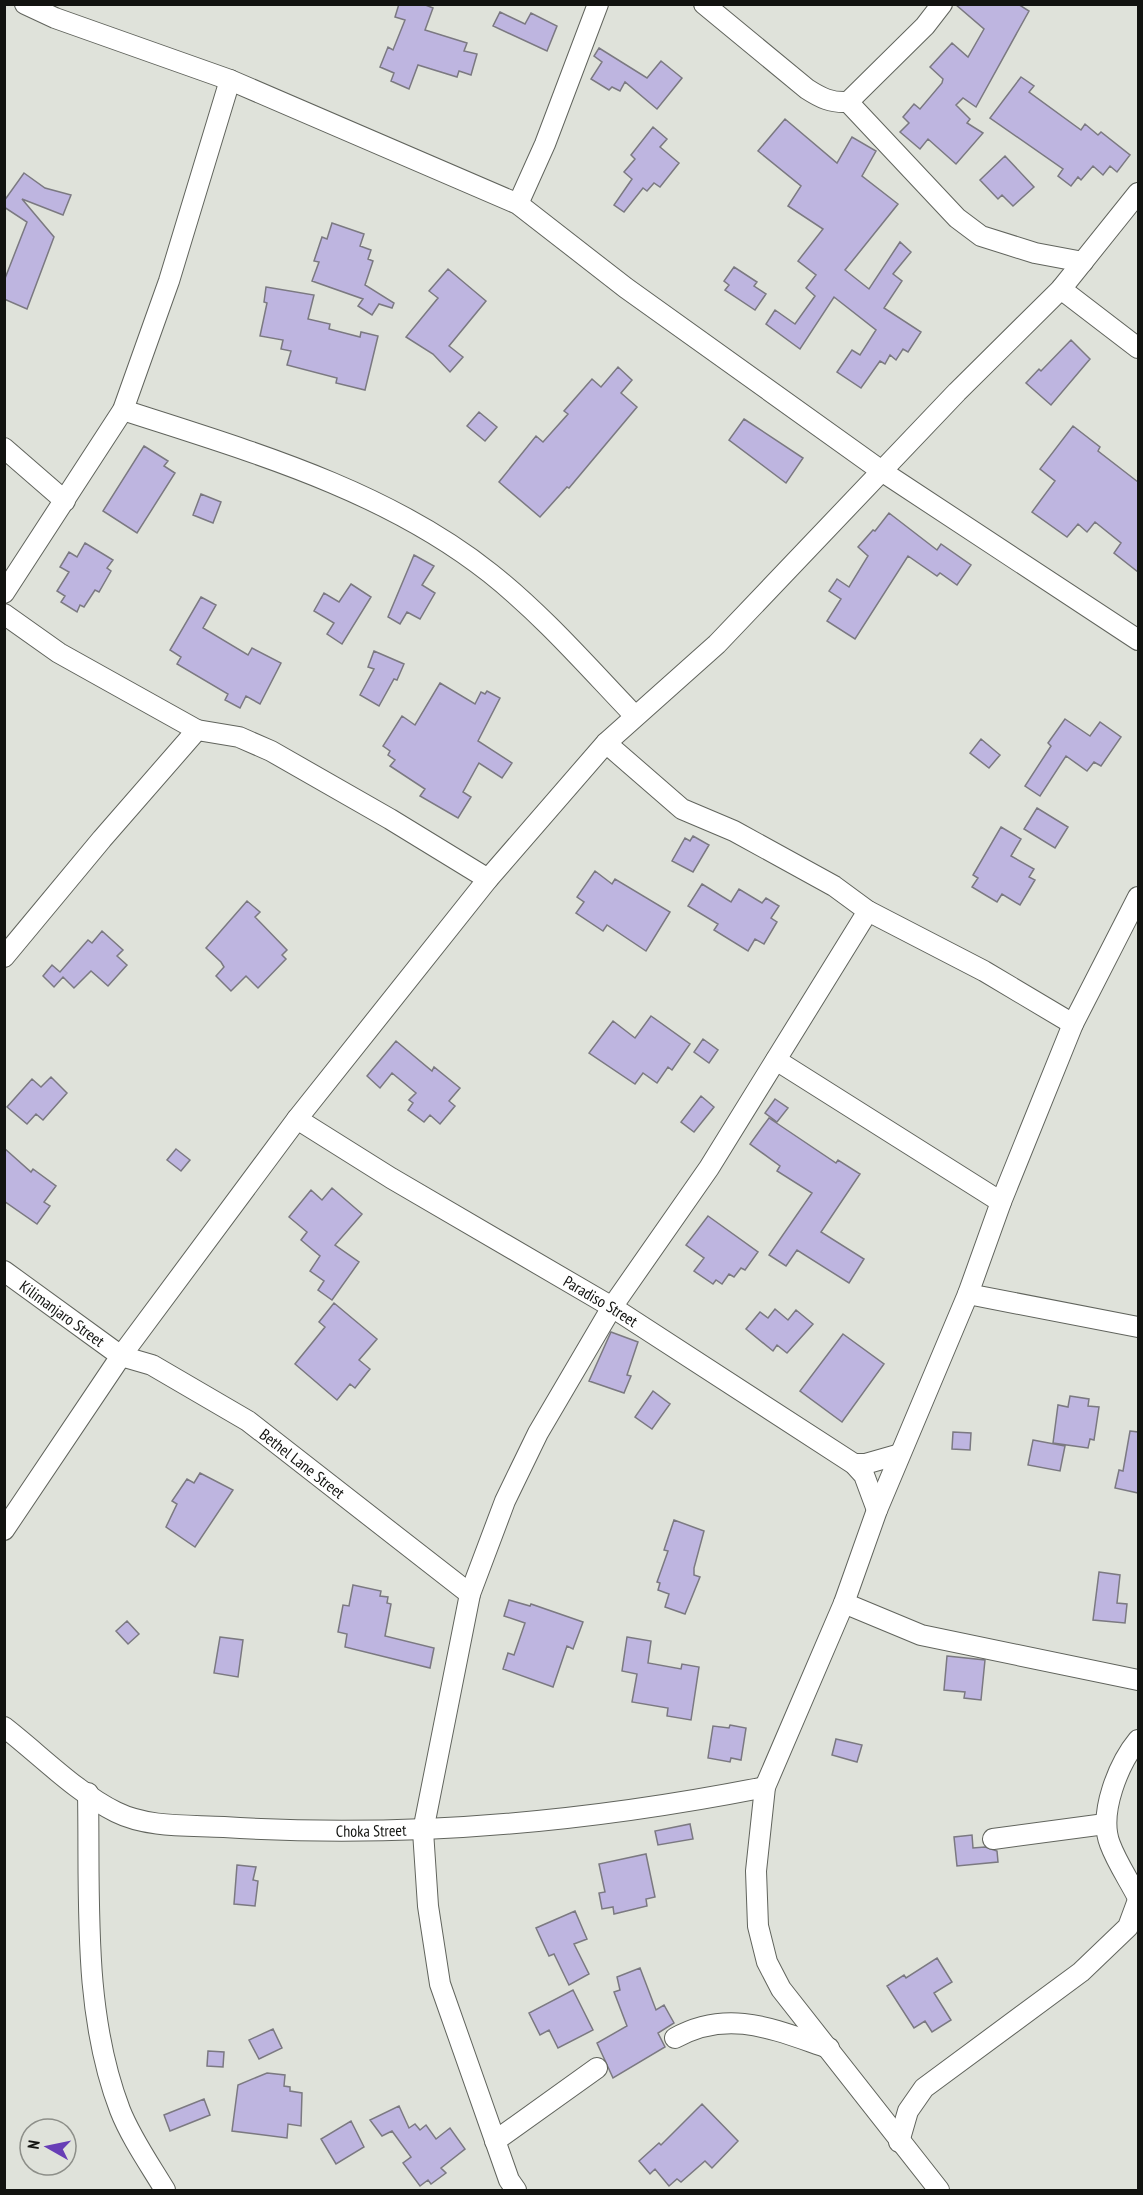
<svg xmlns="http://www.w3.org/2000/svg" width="1143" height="2195" font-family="'PT Sans Narrow',sans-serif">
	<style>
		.building { fill: #beb5e0; stroke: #7b7981; stroke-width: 1.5 }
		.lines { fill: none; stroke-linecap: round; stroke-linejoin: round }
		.street-casing { stroke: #61645d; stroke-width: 22 }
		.street { stroke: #fff; stroke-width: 20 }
		.labels { text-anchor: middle; stroke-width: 4.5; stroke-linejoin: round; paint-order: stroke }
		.street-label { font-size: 16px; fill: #121310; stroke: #dfe2da }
	</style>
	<rect width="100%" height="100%" fill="#dfe2da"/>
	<path class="building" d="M399,4h24l10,4 -8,22 42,13 -3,8 13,3 -6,21 -12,-4 -2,6 -39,-12 -9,24 -18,-8 3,-8 -14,-6 8,-20 5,3 12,-30 -10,-3z
		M955,4h63l11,7 -53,96 -13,-9 -7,7 14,14 -3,4 16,10 -27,31 -28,-25 -8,10 -20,-17 9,-9 -6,-6 11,-13 6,5 22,-26 1,-4 -13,-12 22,-24 16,14 16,-28z
		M500,12l25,12 6,-11 26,13 -10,25 -54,-25z
		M599,48l48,30 14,-17 21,17 -25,31 -32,-27 -5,9 -8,-4 -3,3 -18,-11 11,-17 -8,-6z
		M1021,77l13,9 -5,6 52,38 4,-6 13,11 3,-3 29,23 -13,17 -7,-6 -7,9 -10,-9 -12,14 -3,-3 -7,9 -13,-10 5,-7 -73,-51z
		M785,119l52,44 15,-26 24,14 -14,25 36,28 -53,66 24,19 31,-47 11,10 -18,22 9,7 -18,27 37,24 -13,20 -5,-3 -7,11 -6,-5 -5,9 -5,-3 -19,27 -24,-16 15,-22 8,5 16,-25 -42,-33 -34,52 -34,-25 9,-14 20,14 20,-28 -9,-8 10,-13 -18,-14 25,-32 -35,-23 13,-20 -43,-35z
		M653,127l14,12 -7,8 19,16 -19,24 -6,-4 -7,8 -4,-3 -19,24 -10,-7 18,-26 -8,-7 11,-13 -4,-4z
		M1005,156l29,31 -21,19 -11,-11 -4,4 -18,-19z
		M24,173l21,15 26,7 -8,20 -41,-16 32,38 -27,72 -23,-10v-18l23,-59 -23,-15v-6z
		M332,223l32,11 -4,12 11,4 -3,9 5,2 -8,24 29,18 -2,5 -13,-4 -7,11 -14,-9 5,-7 -51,-18 7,-19 -5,-1 8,-24 5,2z
		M734,267l23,15 -3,4 12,8 -11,16 -30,-20 4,-5 -5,-4z
		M448,269l38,32 -37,45 14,11 -13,15 -17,-18 -27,-17 32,-39 -9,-7z
		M266,287l48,8 -6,24 22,5 -1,5 31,8 1,-5 17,4 -13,54 -29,-7 1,-5 -50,-13 4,-14 -10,-2 2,-9 -23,-4 7,-33 -3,-1z
		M1071,340l19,19 -39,46 -25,-22 13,-14 2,2z
		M618,367l14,13 -11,13 16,14 -68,81 -2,-1 -27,30 -41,-35 37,-46 7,6 25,-28 -4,-3 28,-32 9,8z
		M479,412l18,15 -12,14 -18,-15z
		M744,419l59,39 -17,25 -57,-43z
		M1073,426l27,21 -2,4 40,31v90l-24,-19 7,-10 -26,-21 -8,10 -9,-8 -11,13 -35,-25 23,-31 -15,-12z
		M144,446l24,15 -4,5 11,7 -38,60 -34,-22z
		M201,494l20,8 -8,21 -20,-8z
		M889,513l48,37 4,-6 30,21 -14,20 -17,-12 -3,3 -29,-20 -53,83 -28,-18 14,-22 -12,-8 8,-12 12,8 19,-31 -10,-9 15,-17 2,1z
		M85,543l28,17 -6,8 4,3 -12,21 -4,-2 -11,17 -4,-2 -3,7 -16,-10 4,-6 -8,-5 12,-19 -9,-5 9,-15 8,5z
		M414,555l20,11 -12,19 13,8 -15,26 -13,-7 -7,12 -12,-7z
		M351,584l20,13 -29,47 -15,-10 7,-11 -20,-12 10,-18 15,9z
		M201,597l15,8 -13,23 45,27 4,-7 29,15 -21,41 -14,-8 -6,12 -15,-8 3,-6 -51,-30 4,-7 -11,-7z
		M374,651l30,13 -7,16 -3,-1 -15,27 -19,-11 14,-26 -6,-2z
		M440,683l35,21 6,-12 4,2 2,-3 13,7 -22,43 34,22 -10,15 -23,-15 -16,29 8,5 -13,21 -38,-22 5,-7 -35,-23 5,-6 -7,-5 2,-4 -7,-5 19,-30 13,9z
		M1065,719l25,17 10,-14 21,15 -20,29 -7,-4 -7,9 -21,-15 -26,40 -15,-10 26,-40 -3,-3z
		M981,739l19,16 -11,13 -19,-15z
		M1037,808l31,19 -13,21 -31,-19z
		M1001,827l20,12 -10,17 23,13 -5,8 6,3 -15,25 -18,-11 -5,8 -25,-15 6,-9 -5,-3z
		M693,836l16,9 -16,27 -21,-11 13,-23 5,3z
		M595,871l17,13 3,-5 55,33 -24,39 -39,-26 -4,6 -27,-18 8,-11 -7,-5z
		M702,884l29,18 8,-13 23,14 4,-5 13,8 -8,12 6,4 -13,22 -9,-5 -7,12 -34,-21 4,-6 -30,-18z
		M247,901l13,11 -5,5 32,33 -5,5 4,4 -28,29 -12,-12 -15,15 -15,-15 8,-9 -3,-5 -15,-14z
		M102,931l21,19 -6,6 10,9 -19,21 -17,-15 -17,17 -11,-11 -9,10 -11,-11 9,-11 8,7 28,-32 4,3z
		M651,1016l39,28 -18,26 -4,-3 -11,16 -14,-10 -8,11 -46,-31 24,-32 22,17z
		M703,1039l15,11 -9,13 -15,-11z
		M396,1041l36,30 2,-4 26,21 -11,13 6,5 -15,18 -10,-9 -6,7 -16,-12 5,-7 -4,-3 7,-7 -24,-20 -12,15 -13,-12z
		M51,1077l16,16 -24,27 -7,-6 -9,10 -20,-17 25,-28 9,8z
		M701,1096l13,11 -20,25 -13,-10z
		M775,1099l13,9 -11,14 -12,-9z
		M769,1118l67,45 2,-3 22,14 -39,58 43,27 -15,24 -52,-33 -11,16 -17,-11 43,-62 -35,-22 3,-5 -30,-22z
		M4,1148l27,24 2,-3 23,17 -12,16 6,4 -13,18 -33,-23z
		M176,1149l14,11 -9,11 -14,-11z
		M332,1188l30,26 -27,31 24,17 -27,38 -14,-10 6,-9 -14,-10 10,-15 -19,-16 6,-8 -18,-15 22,-27 11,10z
		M708,1216l50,36 -13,18 -4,-2 -7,9 -5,-3 -7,10 -6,-4 -3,4 -19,-13 10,-13 -18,-13z
		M334,1303l43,36 -18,21 11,9 -15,19 -5,-4 -13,16 -42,-36 30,-37 -6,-5z
		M775,1309l13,11 8,-10 17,14 -26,29 -10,-8 -4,6 -27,-22 14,-17 8,6z
		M611,1332l27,10 -11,33 4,1 -7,17 -35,-12z
		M843,1334l41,30 -42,58 -42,-31z
		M653,1391l17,13 -18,25 -17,-12z
		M1070,1396l19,3 -1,7 11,1 -5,33 -4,-1 -2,9 -35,-5 5,-38 10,2z
		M1130,1431l8,1v61l-23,-5 4,-18 4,1z
		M953,1432l18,1 -1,17 -18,-1z
		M1033,1440l32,6 -5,25 -32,-6z
		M200,1473l33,17 -38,57 -29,-20 11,-23 -5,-3 15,-22 7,4z
		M674,1520l30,11 -10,37v7l6,2 -15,37 -20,-7 4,-13 -11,-4 2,-7 -3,-1 11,-31 -4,-1z
		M1099,1572l21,3 -3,28 10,1 -2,19 -32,-3z
		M353,1585l28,6 -1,5 8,1 -1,6 4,1 -6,32 49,12 -4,20 -85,-21 2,-13 -9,-2 5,-27 6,1z
		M509,1600l21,6 1,-2 52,18 -10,27 -6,-3 -14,41 -50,-18 5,-16 6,2 11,-32 -21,-7z
		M127,1621l12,13 -11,10 -12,-13z
		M220,1637l23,3 -5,37 -24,-4z
		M627,1637l24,4 -3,22 33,6 1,-5 17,3 -8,53 -24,-4 1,-8 -36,-6 5,-28 -15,-3z
		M947,1656l38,4 -4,40 -17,-2 1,-6 -21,-2z
		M730,1725l16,3 -5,32 -10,-2 -1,4 -22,-4 5,-32 16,2z
		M836,1739l26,6 -5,17 -25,-7z
		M690,1824l3,15 -35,6 -3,-14z
		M972,1835l1,13 12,-1 12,4 1,11 -41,4 -3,-29z
		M646,1854l9,43 -9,2 1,7 -33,8 -1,-7 -11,2 -3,-16 6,-1 -6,-28z
		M237,1865l19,2 -3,13 5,1 -3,25 -21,-2z
		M575,1911l12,28 -13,5 15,30 -20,11 -15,-31 -5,2 -13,-28z
		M937,1958l15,24 -18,11 17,27 -19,12 -7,-11 -11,7 -27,-42 17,-11 2,3z
		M640,1968l16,42 8,-5 10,18 -16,10 7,14 -52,31 -16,-35 30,-17 -13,-34 6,-2 -3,-13z
		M573,1990l20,40 -35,18 -9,-18 -9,5 -11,-22z
		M273,2029l9,19 -23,11 -10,-19z
		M208,2051l16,1 -1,15 -16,-1z
		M267,2073l18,2 -1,11 6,1v4l12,2 -1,33 -13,-2 -1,14 -55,-7 6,-46z
		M204,2099l6,16 -40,16 -6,-16z
		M702,2104l36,37 -26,27 -7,-7 -24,21 -4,-3 -8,7 -14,-17 -5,5 -11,-13 20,-18 2,2z
		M399,2106l10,22 6,-4 5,6 6,-5 10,14 14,-11 15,21 -24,19 5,5 -15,11 -3,-4 -8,6 -17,-23 8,-6 -19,-26 -10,5 -12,-16z
		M351,2121l13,26 -28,17 -15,-25z"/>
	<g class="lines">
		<defs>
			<g id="street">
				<path d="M25,4l30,14 175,62 288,124 108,84 257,184 255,168"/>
				<path d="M704,4l103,85c14,9 24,14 41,13l77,-76 17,-22"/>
				<path d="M848,102l109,116 24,18 54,17 48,9"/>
				<path d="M518,204l27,-60 53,-140"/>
				<path d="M1061,289l77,59"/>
				<path d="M123,410c126,41 261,79 367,163 53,42 98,94 145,143"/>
				<path d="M4,448l61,53"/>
				<path d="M4,593l119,-183 46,-129 61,-201"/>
				<path d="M4,614l55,39 138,77"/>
				<path d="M606,743l76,66 52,22 100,55 34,25 116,60 89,53"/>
				<path d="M4,957l98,-118 95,-109 42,7 32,14 119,68 98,60"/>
				<path d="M776,1060l225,142"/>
				<path id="s1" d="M297,1119l94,59 221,129 242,157 10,11 13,35"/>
				<path id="s2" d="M4,1271l117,85 31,9 96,56 222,173"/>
				<path d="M968,1294l170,33"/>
				<path d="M854,1464h11l35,-10"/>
				<path d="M4,1530l117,-174 176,-237 191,-240 118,-136 111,-99 240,-252 104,-103 77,-96"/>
				<path d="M844,1603l77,32 217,45"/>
				<path id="s3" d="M4,1727c35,27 73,66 112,85 32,16 73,13 108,15 180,12 364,-5 541,-40"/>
				<path d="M1138,1740c-19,23 -40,73 -28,104 7,19 19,36 28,54"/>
				<path d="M88,1793c2,105 -6,218 32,317 11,28 30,55 45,80"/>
				<path d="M993,1839l112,-15"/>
				<path d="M675,2038c54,-30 100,-8 154,10"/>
				<path d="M495,2141l102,-73"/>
				<path d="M899,2142l9,-31 16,-23 157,-116 47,-45 10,-27"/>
				<path d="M516,2190l-7,-10 -69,-196 -12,-78 -5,-75 47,-237 35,-93 33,-68 74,-126 97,-139 159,-257"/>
				<path d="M939,2190l-158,-201 -14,-27 -9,-36 -2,-55 9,-84 79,-184 33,-93 91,-216 33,-92 72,-178 65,-127"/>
			</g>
		</defs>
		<use href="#street" class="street-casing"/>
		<use href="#street" class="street"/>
	</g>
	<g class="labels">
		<g class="street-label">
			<text dy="6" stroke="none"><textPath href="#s1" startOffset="354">Paradiso Street</textPath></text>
			<text dy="6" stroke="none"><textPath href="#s2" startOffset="72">Kilimanjaro Street</textPath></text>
			<text dy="6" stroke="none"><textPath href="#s2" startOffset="357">Bethel Lane Street</textPath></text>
			<text dy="6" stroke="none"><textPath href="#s3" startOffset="398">Choka Street</textPath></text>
		</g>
	</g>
	<rect width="1143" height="2195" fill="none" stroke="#121310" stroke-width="12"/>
	<g transform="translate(48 2147) rotate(279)"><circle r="28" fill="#dfe2da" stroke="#8d8f89" stroke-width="1.5"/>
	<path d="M0-4.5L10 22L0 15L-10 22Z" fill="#673eb6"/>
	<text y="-9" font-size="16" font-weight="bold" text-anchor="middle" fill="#121310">N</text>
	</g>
</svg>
